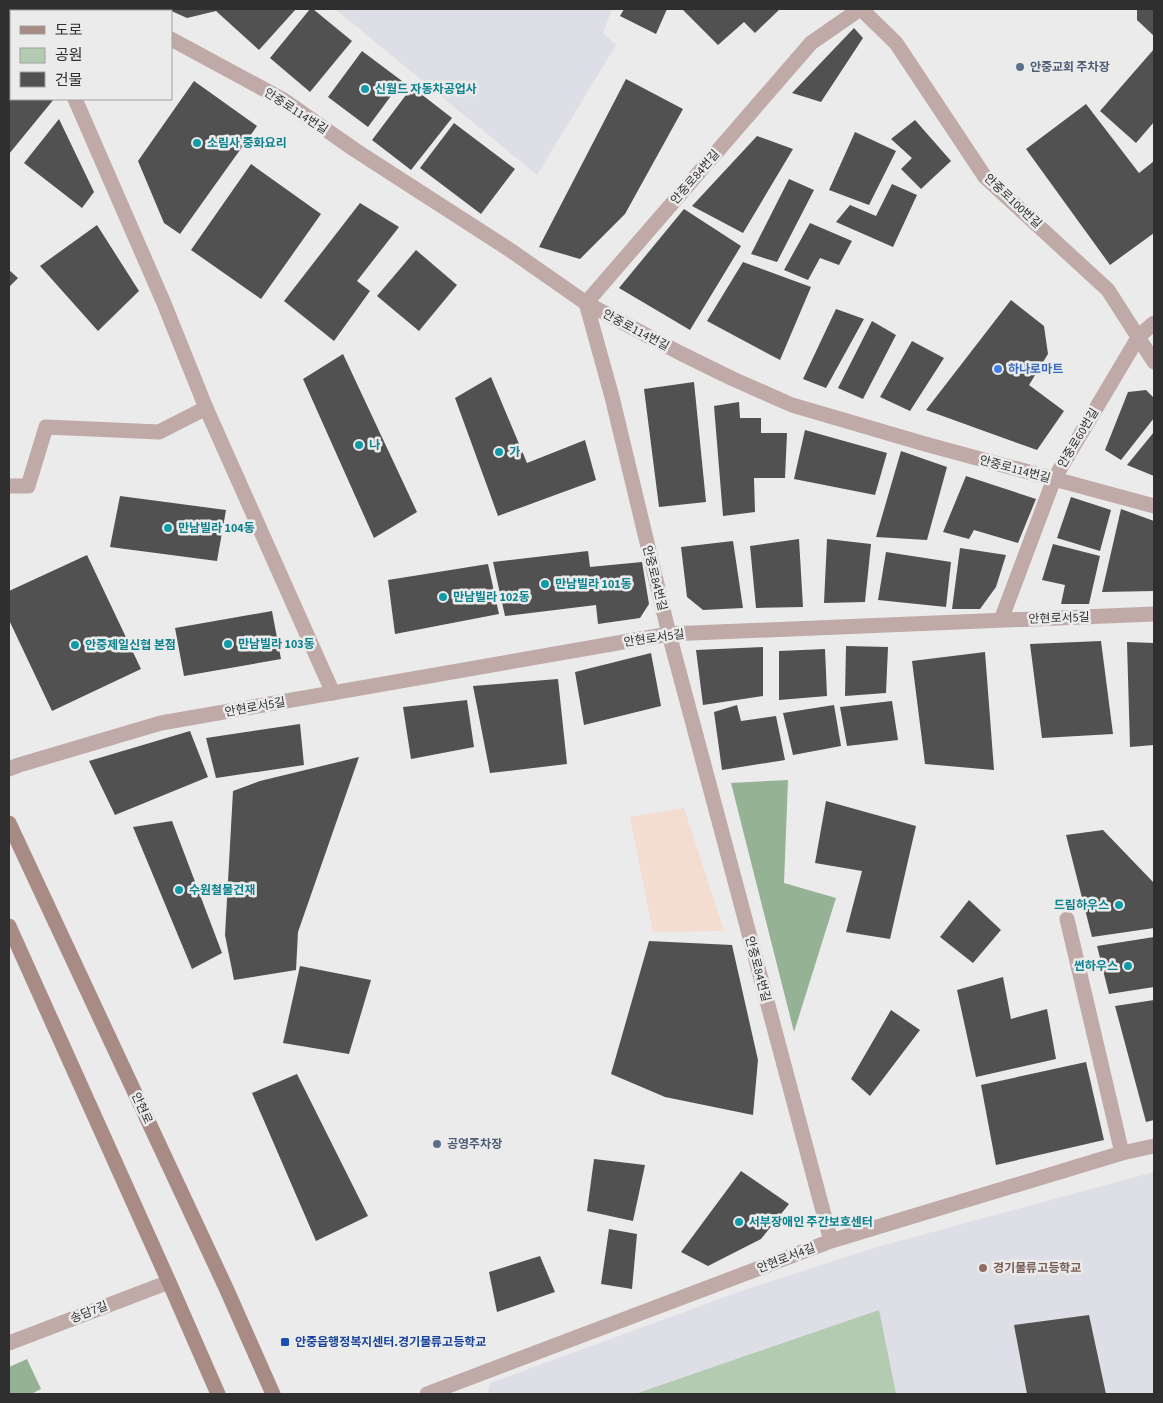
<svg xmlns="http://www.w3.org/2000/svg" width="1163" height="1403" font-family="'Source Sans 3','Noto Sans KR',sans-serif">
	<style>
		.industrial { fill: #f3dcd0 }
		.built { fill: #dedee7 }
		.green { fill: #b2cbb1 }
		.forest { fill: #95b294 }
		.building { fill: #525152 }
		.lines { fill: none; stroke-linecap: round; stroke-linejoin: round }
		.service { stroke: #bfaaa7; stroke-width: 15 }
		.minor { stroke: #bfaaa7; stroke-width: 15 }
		.secondary { stroke: #a98b86; stroke-width: 15 }
		.service-dot { fill: #5c6f8a; stroke: #ebebec; stroke-width: 2 }
		.culture-dot { fill: #0f9aa8; stroke: #ebebec; stroke-width: 2 }
		.shop-dot { fill: #3f7fe0; stroke: #ebebec; stroke-width: 2 }
		.education-dot { fill: #8d6e63; stroke: #ebebec; stroke-width: 2 }
		.transit-dot { fill: #1a4fb4; stroke: #ebebec; stroke-width: 2 }
		.labels { text-anchor: middle; stroke-width: 5; stroke-linejoin: round; paint-order: stroke }
		.service-label { font-size: 12px; font-weight: bold; fill: #4e5e75; stroke: #ebebec; text-anchor: start }
		.culture-label { font-size: 12px; font-weight: bold; fill: #0d838f; stroke: #ebebec; text-anchor: start }
		.street-label { font-size: 12px; fill: #2f2f2f; stroke: #ebebec }
		.shop-label { font-size: 12px; font-weight: bold; fill: #366cbe; stroke: #ebebec; text-anchor: start }
		.education-label { font-size: 12px; font-weight: bold; fill: #785e54; stroke: #ebebec; text-anchor: start }
		.transit-label { font-size: 12px; font-weight: bold; fill: #164399; stroke: #ebebec; text-anchor: start }
	</style>
	<rect width="100%" height="100%" fill="#ebebec"/>
	<path class="industrial" d="M684,808l40,123 -71,1 -23,-115z"/>
	<path class="built" d="M335,9h277l-9,24 13,12 -79,130z
		M1154,1172v222h-666l2,-11 257,-94 130,-42z"/>
	<path class="green" d="M879,1310l17,84h-261z"/>
	<path class="forest" d="M788,780l-4,103 52,15 -42,134 -63,-249z
		M27,1359l14,30 -10,5h-22v-27z"/>
	<path class="building" d="M167,9h129l-37,41 -43,-39 -29,7z
		M310,9h3l39,32 -42,51 -40,-34z
		M624,9h43l-11,25 -36,-18z
		M682,9h98l-25,24 -11,-11 -26,23z
		M1137,9h17v27l-17,-16z
		M854,28l9,10 -42,64 -29,-9z
		M1154,49v73l-18,21 -36,-32z
		M362,51l40,30 -34,46 -40,-30z
		M626,79l57,30 -58,105 -45,45 -41,-12z
		M194,81l63,45 -77,108 -16,-11 -26,-62z
		M412,87l40,31 -41,52 -39,-30z
		M11,90v9h43l-45,55v-61z
		M1086,104l53,69 15,-12v72l-44,32 -84,-116z
		M59,119l35,73 -12,16 -58,-45z
		M915,120l36,41 -30,28 -20,-20 11,-11 -21,-19z
		M454,123l61,46 -34,45 -61,-46z
		M855,132l41,19 -27,54 -40,-15z
		M757,136l36,13 -50,84 -51,-27z
		M251,164l70,50 -60,85 -70,-49z
		M789,179l25,11 -37,72 -26,-8z
		M892,184l25,11 -24,52 -57,-25 14,-17 26,11z
		M360,203l39,24 -42,54 13,10 -36,50 -50,-40z
		M684,209l57,37 -51,84 -71,-42z
		M810,223l42,18 -13,24 -19,-7 -12,22 -24,-10z
		M97,225l42,66 -41,40 -58,-65z
		M416,250l41,35 -38,46 -42,-35z
		M743,262l68,25 -31,73 -73,-39z
		M9,270l9,8 -9,9z
		M1011,300l33,26 4,28 -19,31 35,26 -27,39 -111,-40z
		M836,309l28,10 -38,69 -23,-9z
		M872,321l24,14 -33,64 -25,-11z
		M912,341l32,17 -34,53 -30,-14z
		M343,354l74,158 -43,26 -71,-159z
		M491,377l36,86 58,-23 11,40 -98,36 -43,-118z
		M694,382l12,120 -47,5 -15,-118z
		M1146,390l8,8v20l-33,42 -16,-10 23,-58z
		M739,402l1,16h21v15h26l-2,45h-31l1,34 -32,4 -9,-110z
		M805,430l82,23 -12,42 -81,-16z
		M1154,432v44l-27,-11z
		M901,451l46,16 -20,73 -51,-3z
		M966,476l70,23 -18,44 -44,-13 -5,9 -26,-7z
		M120,496l106,14 -9,51 -107,-14z
		M1071,497l40,13 -11,41 -43,-13z
		M1121,509l33,12v70l-52,1z
		M799,539l4,68 -47,1 -6,-62z
		M827,539l44,5 -6,58 -41,1z
		M733,541l10,67 -40,2 -16,-13 -6,-50z
		M1053,544l47,12 -11,48h-28l4,-19 -23,-5z
		M960,548l46,7 -10,32 -16,22h-28z
		M588,551l2,16 52,-5 7,42 -9,14 -42,6 -2,-19 -91,11 -12,-54z
		M886,552l65,10 -5,45 -68,-7z
		M87,555l54,114 -89,42 -43,-91v-29z
		M488,564l11,50 -104,20 -7,-54z
		M272,611l9,48 -97,17 -9,-48z
		M1101,641l12,93 -71,4 -12,-94z
		M1127,642l27,1v102l-24,2z
		M846,646l42,1 -2,46 -41,3z
		M763,647v49l-60,9 -7,-55z
		M825,649l2,47 -48,4v-49z
		M985,652l9,118 -69,-6 -13,-103z
		M651,653l10,53 -77,19 -9,-53z
		M558,679l9,85 -77,9 -17,-87z
		M467,700l7,47 -63,12 -8,-52z
		M892,701l6,39 -51,6 -7,-39z
		M737,705l4,16 35,-5 9,44 -63,10 -8,-58z
		M834,705l7,41 -48,9 -10,-42z
		M300,724l4,41 -88,13 -10,-40z
		M190,731l18,46 -93,38 -26,-54z
		M359,757l-61,175 -2,38 -62,10 -9,-45 8,-144 27,-10z
		M826,801l90,25 -26,113 -44,-7 16,-61 -47,-8z
		M172,821l50,132 -30,16 -59,-142z
		M1103,830l51,53v45l-62,9 -26,-102z
		M969,900l32,30 -28,33 -33,-26z
		M1154,937v50l-45,7 -12,-48z
		M649,941l83,4 26,115 -5,55 -88,-18 -54,-23z
		M300,966l71,14 -22,74 -66,-11z
		M1003,977l8,42 36,-10 9,50 -80,18 -19,-87z
		M1154,1000v120l-8,2 -31,-116z
		M891,1010l29,20 -50,66 -19,-17z
		M1086,1062l18,78 -108,25 -15,-80z
		M297,1074l71,142 -52,25 -64,-148z
		M594,1159l51,6 -12,56 -46,-10z
		M741,1171l48,33 -28,35 -53,27 -27,-14z
		M609,1229l28,5 -5,55 -31,-5z
		M540,1256l15,36 -58,20 -8,-40z
		M1089,1315l17,79h-79l-13,-69z"/>
	<g class="lines">
		<path class="service" d="M36,9l1,2
			M75,99l88,202 43,107 127,285
			M9,486h19l18,-59 113,5 47,-24
			M1067,919l55,234"/>
		<path class="minor" d="M106,9l6,2
			M861,9l35,34 89,134 123,113 46,72
			M171,39l111,60 73,51 155,100 76,53 94,50 53,26 59,26 133,39 229,62
			M1001,620l53,-141 85,-143 15,-13
			M9,769l10,-4 142,-42 508,-89 485,-20
			M831,1241l-162,-607 -57,-237 -26,-94 225,-260 49,-34
			M9,1343l160,-61
			M427,1394l404,-153 291,-88 32,-7"/>
		<path class="secondary" d="M9,823l217,465 47,106
			M9,926l160,356 49,112"/>
	</g>
	<g class="service-dot">
		<circle cx="1020" cy="67" r="5"/>
		<circle cx="437" cy="1144" r="5"/>
	</g>
	<g class="culture-dot">
		<circle cx="365" cy="89" r="5"/>
		<circle cx="197" cy="143" r="5"/>
		<circle cx="359" cy="445" r="5"/>
		<circle cx="499" cy="452" r="5"/>
		<circle cx="168" cy="528" r="5"/>
		<circle cx="545" cy="584" r="5"/>
		<circle cx="443" cy="597" r="5"/>
		<circle cx="228" cy="644" r="5"/>
		<circle cx="75" cy="645" r="5"/>
		<circle cx="179" cy="890" r="5"/>
		<circle cx="1119" cy="905" r="5"/>
		<circle cx="1128" cy="966" r="5"/>
		<circle cx="739" cy="1222" r="5"/>
	</g>
	<circle class="shop-dot" cx="998" cy="369" r="5"/>
	<circle class="education-dot" cx="983" cy="1268" r="5"/>
	<rect class="transit-dot" x="280" y="1337" width="10" height="10" rx="2.5"/>
	<g class="labels">
		<g class="service-label">
			<text x="1030" y="71">안중교회 주차장</text>
			<text x="447" y="1148">공영주차장</text>
		</g>
		<g class="culture-label">
			<text x="375" y="93">신월드 자동차공업사</text>
			<text x="207" y="147">소림사 중화요리</text>
			<text x="369" y="449">나</text>
			<text x="509" y="456">가</text>
			<text x="178" y="532">만남빌라 104동</text>
			<text x="555" y="588">만남빌라 101동</text>
			<text x="453" y="601">만남빌라 102동</text>
			<text x="238" y="648">만남빌라 103동</text>
			<text x="85" y="649">안중제일신협 본점</text>
			<text x="189" y="894">수원철물건재</text>
			<text x="1109" y="909" text-anchor="end">드림하우스</text>
			<text x="1118" y="970" text-anchor="end">썬하우스</text>
			<text x="749" y="1226">서부장애인 주간보호센터</text>
		</g>
		<g class="street-label">
			<text transform="translate(296 111) rotate(33)" y="4">안중로114번길</text>
			<text transform="translate(695 177) rotate(-49)" y="4">안중로84번길</text>
			<text transform="translate(1013 201) rotate(43)" y="4">안중로100번길</text>
			<text transform="translate(636 330) rotate(28)" y="4">안중로114번길</text>
			<text transform="translate(1078 438) rotate(-59)" y="4">안중로60번길</text>
			<text transform="translate(1015 469) rotate(15)" y="4">안중로114번길</text>
			<text transform="translate(655 578) rotate(76)" y="4">안중로84번길</text>
			<text transform="translate(1059 618) rotate(-2)" y="4">안현로서5길</text>
			<text transform="translate(654 638) rotate(-8)" y="4">안현로서5길</text>
			<text transform="translate(255 707) rotate(-10)" y="4">안현로서5길</text>
			<text transform="translate(758 969) rotate(75)" y="4">안중로84번길</text>
			<text transform="translate(142 1108) rotate(65)" y="4">안현로</text>
			<text transform="translate(786 1258) rotate(-21)" y="4">안현로서4길</text>
			<text transform="translate(89 1312) rotate(-21)" y="4">송담7길</text>
		</g>
		<g class="shop-label">
			<text x="1008" y="373">하나로마트</text>
		</g>
		<g class="education-label">
			<text x="993" y="1272">경기물류고등학교</text>
		</g>
		<g class="transit-label">
			<text x="295" y="1346">안중읍행정복지센터.경기물류고등학교</text>
		</g>
	</g>
	<rect width="1163" height="1403" fill="none" stroke="#2f2f2f" stroke-width="20"/>
	<rect x="10" y="10" width="162" height="90" fill="#ebebec" stroke="#a0a0a0"/>
	<rect x="20" y="26" width="25" height="8" fill="#a98b86" stroke="#a0a0a0"/>
	<text x="55" y="35" font-size="15" fill="#2f2f2f">도로</text>
	<rect x="20" y="48" width="25" height="15" fill="#b2cbb1" stroke="#a0a0a0"/>
	<text x="55" y="60" font-size="15" fill="#2f2f2f">공원</text>
	<rect x="20" y="72" width="25" height="15" fill="#525152" stroke="#a0a0a0"/>
	<text x="55" y="85" font-size="15" fill="#2f2f2f">건물</text>
</svg>
